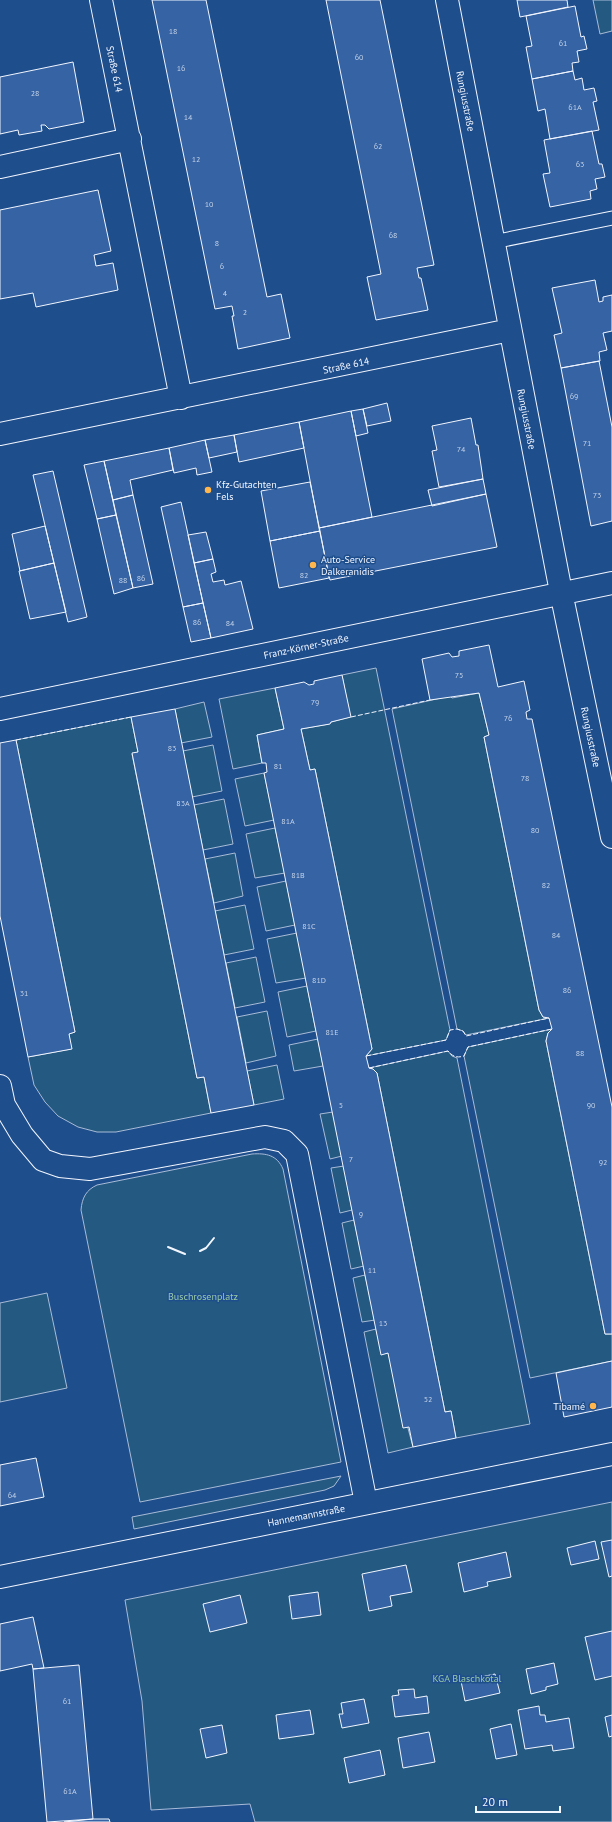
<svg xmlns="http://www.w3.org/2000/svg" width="612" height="1822" font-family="'PT Sans',sans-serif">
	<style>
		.green { fill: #245a82; stroke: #a8bbd7 }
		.building { fill: #3563a3; stroke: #f2f6ff }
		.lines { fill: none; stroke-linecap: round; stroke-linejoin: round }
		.service-casing { stroke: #f2f6ff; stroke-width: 15 }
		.minor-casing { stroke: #f2f6ff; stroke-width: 24 }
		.service { stroke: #1f4e8c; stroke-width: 13 }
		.minor { stroke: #1f4e8c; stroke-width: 22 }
		.fence { stroke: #f2f6ff; stroke-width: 1; stroke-dasharray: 5 2; stroke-linecap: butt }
		.wall { stroke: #f2f6ff; stroke-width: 2 }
		.poi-dot { fill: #ffb74d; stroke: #1f4e8c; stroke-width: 1.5 }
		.labels { text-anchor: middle; stroke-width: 3; stroke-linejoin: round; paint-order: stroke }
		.number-label { font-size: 8px; fill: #c3d1e8 }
		.street-label { font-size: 10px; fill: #f2f6ff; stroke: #1f4e8c }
		.poi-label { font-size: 10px; fill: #f2f6ff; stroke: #1f4e8c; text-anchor: start }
		.park-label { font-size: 10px; fill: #97c8a6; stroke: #1f4e8c }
	</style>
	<rect width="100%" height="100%" fill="#1f4e8c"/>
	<path class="green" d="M593,0h19v31l-12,3z
		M376,668l74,362 -4,10 -80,16 6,-7 -57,-280 -5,1 -9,-41 28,-5 2,-2 19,-5 -8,-42z
		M275,688l9,41 -27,6 5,28 -29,6 -14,-70z
		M479,693l10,42 -5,2 55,273 4,7 6,1 -83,17 -3,-4 -6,-2 -65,-320 58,-13 2,2z
		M204,702l8,35 -31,6 -6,-34z
		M131,717l7,35 -6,2 65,324 7,-1 7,36 -95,19h-19l-19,-5 -20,-11 -13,-14 -11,-17 -6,-28 43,-8 -2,-15 6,-2 -59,-292z
		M213,745l9,46 -30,6 -9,-46z
		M264,773l10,47 -29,6 -10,-47z
		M224,799l9,45 -30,6 -9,-45z
		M275,828l10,45 -30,5 -9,-44z
		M235,853l8,43 -29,7 -9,-44z
		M286,881l9,44 -29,6 -9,-44z
		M245,905l9,44 -30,6 -9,-44z
		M297,933l9,45 -30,5 -9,-44z
		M256,957l9,45 -30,6 -9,-45z
		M307,986l9,45 -29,6 -9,-45z
		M267,1011l9,45 -30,7 -9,-46z
		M552,1029l-4,4 -2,8 59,293h7v27l-82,17 -66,-322 4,-9z
		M318,1039l5,27 -29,5 -5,-26z
		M448,1051l4,5 5,2 73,366 -74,14 -5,-27 -6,1 -68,-339 -4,-4 -4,-1z
		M277,1065l7,34 -30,6 -7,-34z
		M333,1112l9,44 -12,3 -10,-45z
		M252,1154c14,-1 25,1 31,15l58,293 -201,40 -59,-292c1,-12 5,-20 16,-25z
		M344,1166l8,44 -12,3 -9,-45z
		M354,1220l10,46 -13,3 -9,-46z
		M365,1275l10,45 -13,2 -9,-44z
		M47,1293l20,95 -67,14v-99z
		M376,1329l6,25 6,-1 25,94 -25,6 -24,-121z
		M341,1476l-7,10 -9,4 -191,39 -2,-12z
		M612,1502v320h-357l-5,-18 -99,6 -9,-109 -17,-101z"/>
	<path class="building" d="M152,0h54l61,297 14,-3 9,44 -52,11 -6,-33h2l-2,-10 -17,3z
		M326,0h54l54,265 -17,3 2,10h2l7,32 -52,10 -9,-43 14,-3z
		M517,0h50l1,7 -48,10z
		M575,6l6,31 3,-1 3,13 -10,2 2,11 -7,1 1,8 -41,8 -6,-32 6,-1 -6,-30z
		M73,62l11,60 -35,7 -4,-4h-4l1,6 -23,4 -1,-5 -18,4v-57z
		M573,71l2,9 7,-2 2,12 10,-2 3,13 -4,1 6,28 -49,9 -5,-30 -7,2 -6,-32z
		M592,131l7,33h3l3,13 -10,2 2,10 -7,2 1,8 -41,8 -7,-33 7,-1 -6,-33z
		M98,190l13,61 -17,4 2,11 17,-3 5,27 -82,17 -3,-14 -33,6v-89z
		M595,280l4,22 4,-1v-4l9,-2v36l-9,2 4,17 -8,2 1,9 -39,7 -7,-33 8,-2 -10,-45z
		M599,361l13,66v94l-21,5 -30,-158z
		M387,403l4,18 -24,5 -4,-17z
		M363,409l5,24 -12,3 -5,-25z
		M351,411l21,106 -53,11 -20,-106z
		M471,418l5,27h2l5,34 -44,8 -7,-36 5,-1 -5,-24z
		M299,422l5,26 -65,14 -5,-27z
		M234,435l3,17 -28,6 -4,-18z
		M205,440l7,32 -15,3 -1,-7 -22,5 -5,-25z
		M169,448l4,22 -43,10 3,15 -20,5 -9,-39z
		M104,461l12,54 -19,4 -13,-54z
		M53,471l34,146 -19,5 -35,-147z
		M483,479l3,15 -54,12 -4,-16z
		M310,482l10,49 -50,10 -9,-50z
		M486,494l11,53 -167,33 -11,-52z
		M133,495l20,89 -20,4 -20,-88z
		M181,502l22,101 -20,4 -22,-100z
		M116,515l17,73 -19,6 -17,-75z
		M45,526l9,37 -34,8 -8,-37z
		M320,531l9,47 -50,10 -9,-47z
		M206,532l7,27 -19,4 -6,-28z
		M213,559l3,13 -5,2 2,8 11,-2 1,5 16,-4 12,48 -42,9 -17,-75z
		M54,563l12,49 -36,7 -11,-48z
		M203,603l8,35 -20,4 -8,-35z
		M489,645l9,42 26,-6 6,29 -4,2 1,7h5l80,388v227h-7l-59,-293 2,-8 4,-4 -3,-11 -6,-1 -4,-7 -55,-273 5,-2 -10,-42 -49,7 -8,-41 27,-6 3,4 7,-1v-5z
		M342,675l9,42 -20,5 -1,2 -29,5 9,41 5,-1 57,280 -6,7 3,12 4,1 4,4 68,339 6,-1 5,27 -43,9 -4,-20 -6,1 -15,-75 -7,2 -117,-582 3,-1 -1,-9h-4l-5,-28 27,-6 -9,-41 29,-6 5,3 5,-1v-3z
		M175,709l79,396 -43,8 -7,-36 -7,1 -65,-325 6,-1 -7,-35z
		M16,740l59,292 -6,2 3,15 -44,8 -28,-141v-173z
		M612,1361v46l-48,10 -8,-44z
		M36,1458l8,39 -44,9v-41z
		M612,1540v36l-3,1 -8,-35z
		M595,1541l4,18 -28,6 -4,-17z
		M506,1552l5,25 -24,5 1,4 -24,6 -6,-29z
		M406,1565l6,27 -22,4 2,10 -23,5 -7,-37z
		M318,1592l3,23 -29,4 -3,-23z
		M240,1595l7,28 -37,9 -7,-28z
		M33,1617l11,51 -11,1 -1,-5 -32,7v-47z
		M612,1631v45l-17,4 -10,-43z
		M554,1663l4,21 -12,3v3l-15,4 -5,-25z
		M79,1665l14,154 -46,3 -14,-153z
		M495,1674l5,19 -35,8 -4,-20z
		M414,1689l1,9 12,-2 2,17 -34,4 -3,-21 7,-1 -1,-5z
		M364,1699l5,24 -27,5 -3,-14h4l-2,-11z
		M539,1706l1,9h5l1,7 23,-4 5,30 -21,3 -1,-6 -27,4 -7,-39z
		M310,1710l4,24 -35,5 -3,-24z
		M612,1715v21l-3,1 -4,-20z
		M511,1724l6,31 -21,4 -6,-30z
		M222,1725l5,28 -21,5 -6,-29z
		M429,1732l6,30 -32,6 -5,-30z
		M380,1750l5,25 -36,8 -5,-25z
		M93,1819h16l1,3h-46z"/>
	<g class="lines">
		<defs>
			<path id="service" d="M493,242l119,-24"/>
			<path id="minor" d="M101,0l80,398
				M447,0l114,592 51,245
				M0,167l130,-28
				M0,434l510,-104
				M0,709l612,-126
				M0,1086l4,19 18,30 21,25 17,6 30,3 175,-32 19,4 13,13 69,349
				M0,1577l612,-123"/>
		</defs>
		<use href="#service" class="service-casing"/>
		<use href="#minor" class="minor-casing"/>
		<use href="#service" class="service"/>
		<use href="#minor" class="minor"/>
		<path class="fence" d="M351,717l79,-17
			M16,740l115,-23
			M366,1056l80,-16 4,-10 7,-1 6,2 3,5 83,-18
			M369,1068l79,-17c5,6 9,7 16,5l4,-9 84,-18"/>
		<path class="wall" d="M168,1247l17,7
			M200,1251l6,-3 8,-10"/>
	</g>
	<g class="poi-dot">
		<circle cx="208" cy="490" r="4"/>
		<circle cx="313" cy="565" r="4"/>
		<circle cx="593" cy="1406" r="4"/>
	</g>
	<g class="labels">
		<g class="number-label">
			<text x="173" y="34">18</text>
			<text x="563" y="46">61</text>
			<text x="359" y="60">60</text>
			<text x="181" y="71">16</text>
			<text x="35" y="96">28</text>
			<text x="575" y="110">61A</text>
			<text x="188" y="120">14</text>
			<text x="378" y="149">62</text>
			<text x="196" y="162">12</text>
			<text x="580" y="167">63</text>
			<text x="209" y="207">10</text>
			<text x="393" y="238">68</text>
			<text x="217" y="246">8</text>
			<text x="222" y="269">6</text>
			<text x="225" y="296">4</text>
			<text x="245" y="315">2</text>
			<text x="574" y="399">69</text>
			<text x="587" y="446">71</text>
			<text x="461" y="452">74</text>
			<text x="597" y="498">73</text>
			<text x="304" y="578">82</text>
			<text x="141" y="581">86</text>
			<text x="123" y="583">88</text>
			<text x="197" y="625">86</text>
			<text x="230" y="626">84</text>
			<text x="459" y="678">75</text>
			<text x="315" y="705">79</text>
			<text x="508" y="721">76</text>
			<text x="172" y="751">83</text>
			<text x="278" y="769">81</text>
			<text x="525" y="781">78</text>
			<text x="183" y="806">83A</text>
			<text x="288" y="824">81A</text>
			<text x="535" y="833">80</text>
			<text x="298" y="878">81B</text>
			<text x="546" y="888">82</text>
			<text x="309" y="929">81C</text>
			<text x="556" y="938">84</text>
			<text x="319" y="983">81D</text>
			<text x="567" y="993">86</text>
			<text x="24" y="996">31</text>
			<text x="332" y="1035">81E</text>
			<text x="580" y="1056">88</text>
			<text x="341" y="1108">5</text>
			<text x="591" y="1108">90</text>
			<text x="351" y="1162">7</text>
			<text x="603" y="1165">92</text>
			<text x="361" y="1217">9</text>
			<text x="372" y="1273">11</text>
			<text x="383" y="1326">13</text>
			<text x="428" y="1402">52</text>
			<text x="12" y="1498">64</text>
			<text x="67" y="1704">61</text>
			<text x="70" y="1794">61A</text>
		</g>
		<g class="street-label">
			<text transform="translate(115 69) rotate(78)" y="4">Straße 614</text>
			<text transform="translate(466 101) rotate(79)" y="4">Rungiusstraße</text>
			<text transform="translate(346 365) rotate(-12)" y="4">Straße 614</text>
			<text transform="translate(527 419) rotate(79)" y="4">Rungiusstraße</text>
			<text transform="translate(306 646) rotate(-12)" y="4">Franz-Körner-Straße</text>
			<text transform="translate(591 737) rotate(78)" y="4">Rungiusstraße</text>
			<text transform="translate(306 1515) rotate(-11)" y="4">Hannemannstraße</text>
		</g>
		<g class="poi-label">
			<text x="216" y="488">Kfz-Gutachten<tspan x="216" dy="12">Fels</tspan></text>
			<text x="321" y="563">Auto-Service<tspan x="321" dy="12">Dalkeranidis</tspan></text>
			<text x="585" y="1410" text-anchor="end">Tibamé</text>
		</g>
		<g class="park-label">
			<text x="203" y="1300">Buschrosenplatz</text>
			<text x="467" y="1682">KGA Blaschkotal</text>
		</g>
	</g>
	<path d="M476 1806v6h84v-6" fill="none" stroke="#f2f6ff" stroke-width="2"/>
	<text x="482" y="1806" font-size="12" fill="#f2f6ff" stroke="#1f4e8c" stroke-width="3" paint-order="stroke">20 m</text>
</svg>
